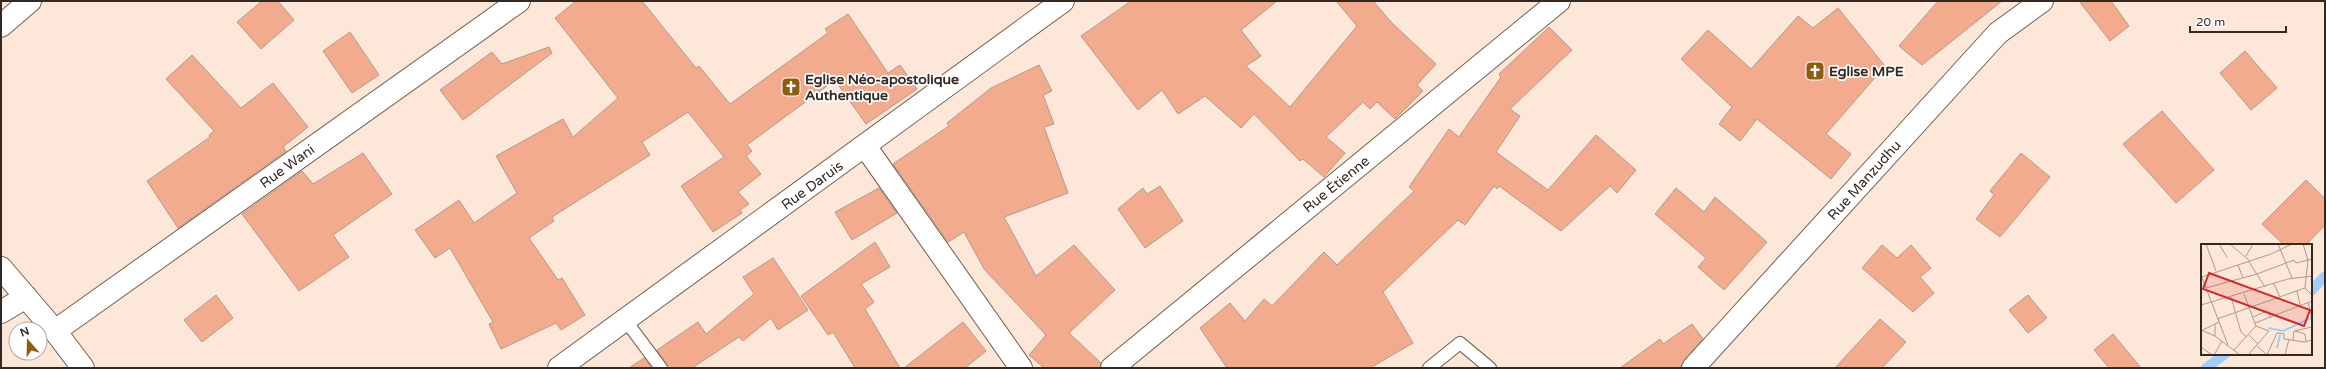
<svg xmlns="http://www.w3.org/2000/svg" width="2326" height="369" font-family="'Varela Round',sans-serif">
	<style>
		.lines { fill: none; stroke-linecap: round; stroke-linejoin: round }
		.stream { stroke: #a3cdf8; stroke-width: 10 }
		.building { fill: #f3ab8d; stroke: #b5998d }
		.lane-casing { stroke: #755f4f; stroke-width: 14 }
		.street-casing { stroke: #755f4f; stroke-width: 24 }
		.secondary-casing { stroke: #755f4f; stroke-width: 24 }
		.lane { stroke: #fff; stroke-width: 12 }
		.street { stroke: #fff; stroke-width: 22 }
		.secondary { stroke: #fff; stroke-width: 22 }
		.labels { text-anchor: middle; stroke-width: 3.5; stroke-linejoin: round; paint-order: stroke }
		.poi-label { font-size: 14px; font-weight: bold; fill: #332922; stroke: #fff; text-anchor: start }
		.street-label { font-size: 14px; fill: #332922; stroke: #fff }
		.inset-river { fill: none; stroke: #a3cdf8; stroke-width: 2 }
		.inset-road { fill: none; stroke: #ac9b8f; stroke-width: 1 }
		.view { fill: #d62828; fill-opacity: 0.15; stroke: #d62828; stroke-width: 2 }
		.inset-edge { fill: none; stroke: #332922; stroke-width: 2 }
	</style>
	<rect width="100%" height="100%" fill="#fce7d8"/>
	<g class="lines">
		<path class="stream" d="M2311,291l14,-15
			M2206,368l19,-14"/>
	</g>
	<path class="building" d="M262,1h16l16,19 -33,29 -24,-27z
		M576,1h66l54,67 3,-2 31,38 98,-71 -3,-4 23,-15 40,59 12,-8 17,24 -51,35 -31,-44 -88,65 5,6 -6,5 15,18 -23,18 11,12 -9,6 2,3 -29,19 -32,-46 43,-29 -36,-45 -46,30 8,13 -98,62 2,4 -25,17 29,42 4,-2 23,37 -24,15 -5,-7 -55,26 -12,-25 4,-2 -43,-74 -15,10 -20,-28 44,-30 15,23 43,-30 -21,-37 67,-37 10,18 45,-39 -63,-80z
		M1131,1h146l-36,29 20,26 -15,10 44,41 67,-81 -21,-25h37l19,22 44,41 -19,21 6,6 -28,28 -18,-17 -7,7 -7,-7 -37,35 19,16 -21,24 -21,-18 -3,2 -46,-47 -13,14 -36,-32 -27,18 -16,-24 -24,20 -57,-74z
		M1938,1h64l-80,64 -23,-19z
		M2079,1h32l18,25 -19,15z
		M1838,8l47,58 -59,68 25,20 -20,25 -74,-60 -17,22 -21,-17 13,-17 -51,-48 27,-29 43,39 47,-53 15,12z
		M1549,27l23,23 -62,59 10,7 -24,36 52,38 48,-55 40,35 -19,23 -7,-7 -49,45 -62,-45 -2,3 -3,-3 -29,39 -7,-5 -75,72 30,51 -43,25h-143l-27,-40 30,-25 15,18 19,-22 8,7 52,-54 13,13 77,-74 -5,-4 40,-58 10,8 42,-60 -2,-3z
		M350,32l29,43 -27,18 -29,-42z
		M549,47l3,6 -89,67 -23,-30 52,-38 10,12z
		M2245,51l32,37 -26,22 -31,-37z
		M192,55l49,53 32,-25 35,44 -25,20 3,4 -108,77 -31,-47 63,-44 -1,-2 5,-4 -48,-52z
		M1039,65l13,26 -9,4 11,29 -10,3 24,66 -64,24 32,59 38,-31 41,45 -46,43 32,30 -1,5h-56l-15,-13 17,-20 -62,-66 -20,-37 -16,10 -55,-78 56,-38 -2,-3 44,-35z
		M2162,111l52,59 -38,33 -53,-59z
		M363,153l29,41 -59,41 16,22 -50,34 -57,-77 60,-43 11,13z
		M2021,153l29,24 -50,60 -24,-18 18,-24 -4,-4z
		M2306,180l19,19v26l-19,20h-22l-22,-21z
		M1160,186l23,35 -38,27 -27,-39 25,-21 4,6z
		M879,188l18,25 -45,27 -17,-28z
		M1676,188l28,24 11,-15 52,45 -43,48 -26,-23 8,-9 -51,-44z
		M875,242l15,25 -29,17 13,18 -9,7 35,59h-45l-22,-36 -5,3 -27,-39z
		M1882,245l15,13 14,-13 20,23 -11,9 14,16 -21,19 -51,-44z
		M773,258l35,52 -30,20 -7,-12 -28,23 -4,-4 -47,31h-24l-11,-18 41,-28 8,12 48,-40 -11,-17z
		M216,295l17,23 -31,24 -18,-22z
		M2028,295l19,23 -19,15 -19,-23z
		M1880,319l26,23 -24,26h-47z
		M963,322l23,29 -21,17h-61z
		M1692,324l11,15 -19,21 -4,8h-60l40,-29 3,5z
		M2113,334l28,34h-32l-15,-18z
		M644,358l8,10h-23z"/>
	<g class="lines">
		<defs>
			<path id="lane" d="M626,321l35,47
				M1429,368l31,-25 30,25"/>
			<path id="street" d="M1,26l29,-25
				M865,146l156,222
				M1,312l25,-15
				M55,331l464,-330
				M559,368l504,-367
				M1112,368l447,-367
				M1693,368l305,-335 44,-32"/>
			<path id="secondary" d="M1,268l54,63 28,37"/>
		</defs>
		<use href="#lane" class="lane-casing"/>
		<use href="#street" class="street-casing"/>
		<use href="#secondary" class="secondary-casing"/>
		<use href="#lane" class="lane"/>
		<use href="#street" class="street"/>
		<use href="#secondary" class="secondary"/>
	</g>
	<defs>
		<symbol id="church-square" viewBox="-11 -11 22 22"><rect x="-9" y="-9" width="18" height="18" rx="4" fill="#8f5b0d" stroke="#fff"/><path d="M-1.2-6h2.4v3.5h3.3v2.4h-3.3V6h-2.4V-.1h-3.3v-2.4h3.3Z" fill="#fff"/></symbol>
	</defs>
	<g fill-rule="evenodd">
		<use href="#church-square" x="1804" y="60" width="22" height="22"/>
		<use href="#church-square" x="780" y="76" width="22" height="22"/>
	</g>
	<g class="labels">
		<g class="poi-label">
			<text x="1829" y="76">Eglise MPE</text>
			<text x="805" y="84">Eglise Néo-apostolique<tspan x="805" dy="16">Authentique</tspan></text>
		</g>
		<g class="street-label">
			<text transform="translate(287 166) rotate(-36)" y="5">Rue Wani</text>
			<text transform="translate(1864 180) rotate(-48)" y="5">Rue Manzudhu</text>
			<text transform="translate(1336 184) rotate(-39)" y="5">Rue Étienne</text>
			<text transform="translate(812 185) rotate(-36)" y="5">Rue Daruis</text>
		</g>
	</g>
	<g transform="translate(2201 244)">
		<rect width="111" height="111" fill="#fce7d8"/>
		<path class="inset-river" d="M67,84l15,3 28,-13M76,104l3,-13"/>
		<path class="inset-road" d="M5,0l10,27M18,0l8,13M29,0l20,17M77,0l14,34M102,0l5,16 -3,28 7,7M45,12l7,-12M48,18l16,25M37,21l5,13M0,31l27,70M1,33l69,-23 21,-10M73,40l6,13M5,44l51,-14 37,-14 2,3 16,-4M96,47l3,14M43,50l12,32M30,53l10,35 6,5M107,58l4,17M0,61l87,-26 24,-3M52,73l14,-6 4,7M16,75l88,-31M54,79l57,-22M0,86l14,6 25,19M2,86l12,-6M94,87l10,3 1,7M48,91l9,9M14,92v-12l4,-2M92,96l1,-9 18,-4M55,101l11,10M0,103l11,8M33,106l22,-24M13,111l8,-14M47,111l21,-24 -13,-5M66,111l10,-22 7,1v5l21,3 7,-2M84,111l4,-16"/>
		<path class="view" d="M8,29l101,37 -6,16 -101,-37z"/>
		<rect width="111" height="111" class="inset-edge"/>
	</g>
	<rect width="2326" height="369" fill="none" stroke="#332922" stroke-width="4"/>
	<g transform="translate(28 341) rotate(340)"><circle r="19" fill="#ffffff" stroke="#ada9a7"/>
	<path d="M0-3L7 15L0 10L-7 15Z" fill="#8f5b0d"/>
	<text y="-6" font-size="11" font-weight="bold" text-anchor="middle" fill="#332922">N</text>
	</g>
	<path d="M2190 26v6h96v-6" fill="none" stroke="#332922" stroke-width="2"/>
	<text x="2196" y="26" font-size="12" fill="#332922" stroke="#ffffff" stroke-width="3" paint-order="stroke">20 m</text>
</svg>
